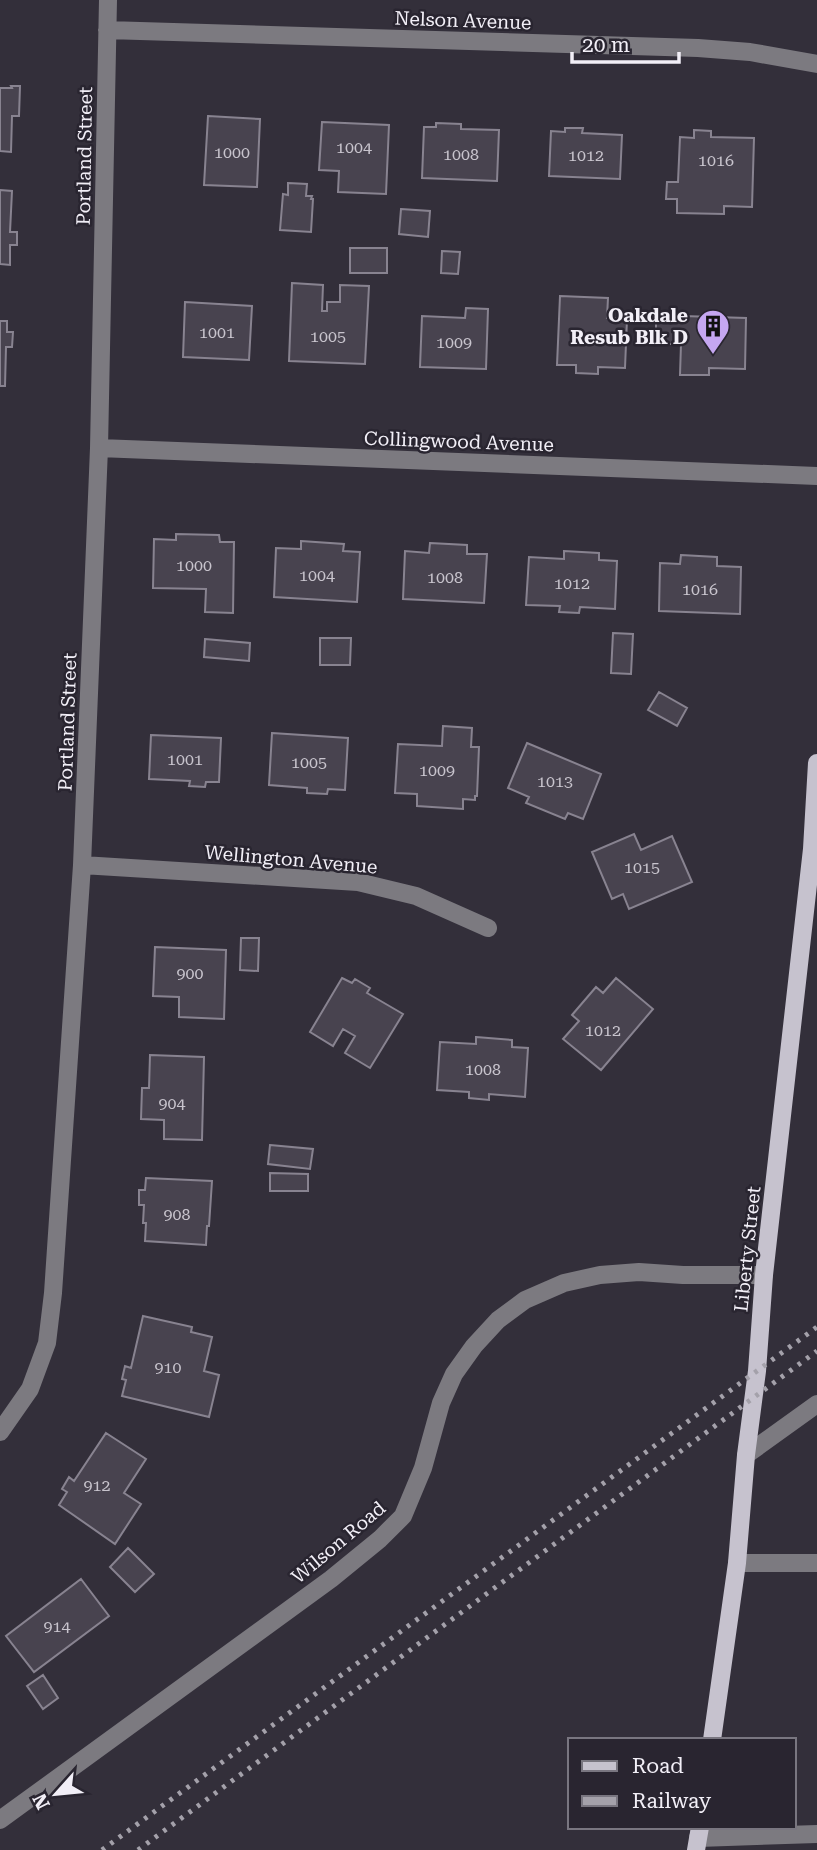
<svg xmlns="http://www.w3.org/2000/svg" width="817" height="1850" font-family="'Roboto Serif',serif">
	<style>
		.building { fill: #48434f; stroke: #888390; stroke-width: 2 }
		.lines { fill: none; stroke-linecap: round; stroke-linejoin: round }
		.minor { stroke: #7c7a80; stroke-width: 18 }
		.major { stroke: #c6c2ce; stroke-width: 18 }
		.rail { stroke: #a4a1aa; stroke-width: 5; stroke-dasharray: 3.5 7; stroke-linecap: butt }
		.labels { text-anchor: middle; stroke-width: 5; stroke-linejoin: round; paint-order: stroke }
		.number-label { font-size: 16px; fill: #c8c4cd }
		.street-label { font-size: 19px; fill: #f2eff7; stroke: #292530 }
		.poi-label { font-size: 19px; font-weight: bold; fill: #f2eff7; stroke: #292530; text-anchor: end }
	</style>
	<rect width="100%" height="100%" fill="#332f3a"/>
	<path class="building" d="M11,86h9l-1,30h-7l-1,36 -11,-1v-63h12z
		M208,116l52,3 -3,68 -53,-2z
		M322,122l67,3 -3,69 -48,-2 1,-21 -20,-1z
		M436,123l25,1v5l38,1 -2,51 -75,-3 2,-51h12z
		M565,128h18l-1,5 40,2 -2,44 -71,-3 2,-45 14,1z
		M694,130l17,1v6l43,1 -2,69 -28,-1v8l-47,-1v-14h-11l1,-17h11l2,-45 14,1z
		M288,183l19,1 -1,12h6l-1,3h2l-2,33 -31,-2 3,-36 5,1z
		M0,190l12,1 -2,41h7v13h-7v20l-10,-1z
		M401,209l29,2 -2,26 -29,-3z
		M350,248h37v25h-37z
		M442,251l18,1 -2,22 -17,-1z
		M292,283l31,2 -1,26h5v-9h13v-17l29,1 -4,78 -76,-3z
		M560,296l48,2 -1,20 20,1 -2,49 -27,-1v7l-22,-1v-8h-19z
		M185,302l67,4 -3,54 -66,-3z
		M466,308l22,1 -2,60 -66,-2 2,-51 43,2z
		M683,316l63,2 -1,51 -36,-1v7h-29l1,-31h-25v-26h26z
		M0,321h7v11h6l-1,15h-6l-1,39h-5z
		M176,534l43,1 1,7h14l-1,71 -28,-1 1,-23 -53,-1 1,-49 22,1z
		M301,541l43,3 -1,7 17,1 -3,50 -83,-5 2,-49 25,1z
		M430,543l37,2v9h20l-3,49 -81,-4 2,-48 24,2z
		M564,551l35,2v7l18,1 -2,48 -35,-2 -1,6 -20,-1 1,-6 -34,-1 3,-48 35,2z
		M681,555l36,2v9l24,1 -1,47 -81,-3 1,-48 20,1z
		M613,633l20,1 -2,40 -20,-1z
		M320,638h31l-1,27h-30z
		M205,639l45,4 -1,18 -45,-4z
		M659,692l28,16 -10,18 -29,-16z
		M443,726l29,2 -1,19h8l-2,49h-2v4l-12,-1v10l-46,-3v-12l-22,-1 3,-49 44,2z
		M272,733l76,5 -3,52 -17,-1 -1,5 -20,-1v-5l-38,-3z
		M151,735l70,3 -2,44h-13l-1,5 -16,-1 1,-5 -41,-2z
		M527,743l74,31 -18,45 -15,-6 -3,6 -39,-16 3,-6 -21,-9z
		M634,834l7,16 31,-14 20,46 -63,27 -6,-15 -11,5 -20,-47z
		M241,938h18l-1,33 -18,-1z
		M155,947l71,3 -2,69 -45,-2v-20l-26,-1z
		M342,978l10,5 3,-4 15,9 -3,5 36,21 -33,54 -25,-15 10,-17 -12,-7 -10,17 -23,-14z
		M616,978l37,31 -52,61 -38,-31 16,-18 -7,-6 24,-28 7,6z
		M476,1037l36,3v7l16,1 -3,49 -36,-3v6l-20,-2v-6l-32,-2 3,-48 36,2z
		M150,1055l54,2 -2,83 -38,-1v-19l-23,-1 1,-31h7z
		M270,1145l43,4 -3,20 -42,-5z
		M270,1173l38,1v17h-38z
		M146,1178l66,3 -3,45h-2l-1,19 -61,-4 1,-18h-3l1,-18h-5v-15h6z
		M143,1316l49,11 -1,5 21,5 -8,34 15,4 -10,42 -87,-21 4,-16 -4,-1 3,-13 6,2z
		M106,1433l40,26 -22,34 17,11 -26,40 -56,-39 8,-13 -5,-3 7,-12 5,4z
		M128,1548l26,26 -19,18 -25,-25z
		M81,1579l28,37 -75,56 -28,-36z
		M43,1675l15,23 -15,11 -16,-23z"/>
	<g class="lines">
		<path class="minor" d="M107,30l591,18 52,4 67,12
			M99,448l718,28
			M82,865l276,17 58,14 72,32
			M0,1432l30,-43 17,-46 6,-50 29,-428 17,-417 9,-448
			M746,1455l71,-51
			M737,1563h80
			M0,1820l331,-241 49,-40 23,-23 20,-48 18,-65 13,-29 20,-28 24,-26 27,-20 39,-17 36,-8 39,-3 44,3h81
			M698,1838l119,-4"/>
		<path class="major" d="M712,1740l25,-177 9,-108 11,-84 7,-96 48,-426 5,-86
			M696,1850l4,-23"/>
		<path class="rail" d="M102,1850l715,-523
			M138,1850l679,-499"/>
	</g>
	<defs>
		<symbol id="building-pin" viewBox="-11 -11 22 30"><path d="M0 17L-7.5 6A9.5 9.5 0 1 1 7.5 6Z" fill="#c5a7f1" stroke="#292530"/><path d="M-4-6H4V6H1V3H-1V6H-4ZM-2.5-4.3h1.7v1.8h-1.7ZM.8-4.3h1.7v1.8H.8ZM-2.5-1h1.7V.8h-1.7ZM.8-1h1.7V.8H.8Z" fill="#111"/></symbol>
	</defs>
	<g fill-rule="evenodd">
		<use href="#building-pin" x="694" y="307" width="38" height="52"/>
	</g>
	<g class="labels">
		<g class="number-label">
			<text x="354" y="153">1004</text>
			<text x="232" y="158">1000</text>
			<text x="461" y="160">1008</text>
			<text x="586" y="161">1012</text>
			<text x="716" y="166">1016</text>
			<text x="217" y="338">1001</text>
			<text x="328" y="342">1005</text>
			<text x="454" y="348">1009</text>
			<text x="194" y="571">1000</text>
			<text x="317" y="581">1004</text>
			<text x="445" y="583">1008</text>
			<text x="572" y="589">1012</text>
			<text x="700" y="595">1016</text>
			<text x="185" y="765">1001</text>
			<text x="309" y="768">1005</text>
			<text x="437" y="776">1009</text>
			<text x="555" y="787">1013</text>
			<text x="642" y="873">1015</text>
			<text x="190" y="979">900</text>
			<text x="603" y="1036">1012</text>
			<text x="483" y="1075">1008</text>
			<text x="172" y="1109">904</text>
			<text x="177" y="1220">908</text>
			<text x="168" y="1373">910</text>
			<text x="97" y="1491">912</text>
			<text x="57" y="1632">914</text>
		</g>
		<g class="street-label">
			<text transform="translate(463 20) rotate(2)" y="7">Nelson Avenue</text>
			<text transform="translate(84 156) rotate(-89)" y="7">Portland Street</text>
			<text transform="translate(459 441) rotate(2)" y="7">Collingwood Avenue</text>
			<text transform="translate(67 722) rotate(-88)" y="7">Portland Street</text>
			<text transform="translate(291 859) rotate(5)" y="7">Wellington Avenue</text>
			<text transform="translate(747 1249) rotate(-84)" y="7">Liberty Street</text>
			<text transform="translate(338 1542) rotate(-40)" y="7">Wilson Road</text>
		</g>
		<g class="poi-label">
			<text x="688" y="322">Oakdale<tspan x="688" dy="22">Resub Blk D</tspan></text>
		</g>
	</g>
	<rect x="568" y="1738" width="228" height="91" fill="#292530" stroke="#797680" stroke-width="2"/>
	<rect x="582" y="1761" width="35" height="10" fill="#c6c2ce" stroke="#797680" stroke-width="2"/>
	<text x="632" y="1773" font-size="21" fill="#f2eff7">Road</text>
	<rect x="582" y="1796" width="35" height="10" fill="#a4a1aa" stroke="#797680" stroke-width="2"/>
	<text x="632" y="1808" font-size="21" fill="#f2eff7">Railway</text>
	<g transform="translate(56 1794) rotate(243)" stroke="#292530" stroke-width="5" paint-order="stroke">
	<path d="M0-5L12 26L0 18L-12 26Z" fill="#f2eff7"/>
	<text y="-10" font-size="19" font-weight="bold" text-anchor="middle" fill="#f2eff7">N</text>
	</g>
	<path d="M572 52v10h107v-10" fill="none" stroke="#f2eff7" stroke-width="3.5"/>
	<text x="582" y="52" font-size="21" fill="#f2eff7" stroke="#292530" stroke-width="5" paint-order="stroke">20 m</text>
</svg>
